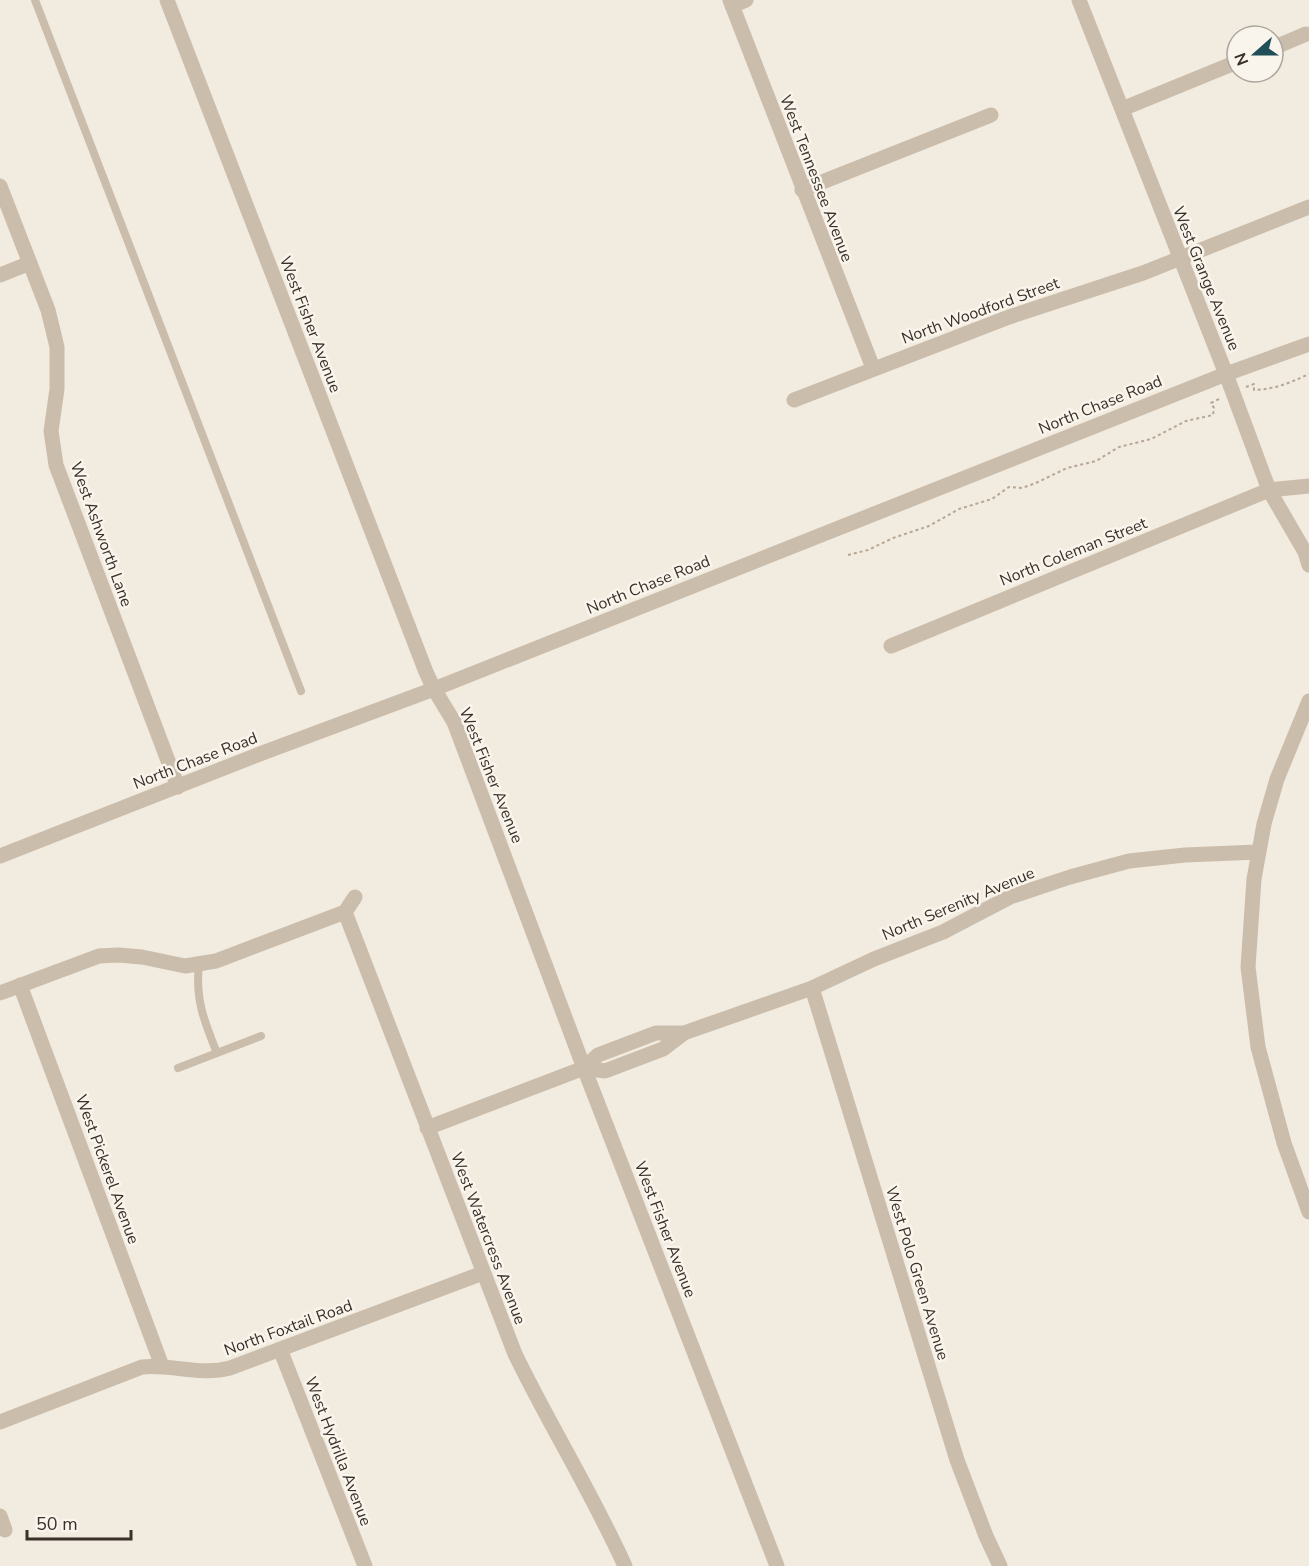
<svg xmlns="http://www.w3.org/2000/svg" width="1309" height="1566" font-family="'Nunito Sans',sans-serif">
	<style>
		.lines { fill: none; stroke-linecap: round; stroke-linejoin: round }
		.path { stroke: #b6a795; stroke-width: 2; stroke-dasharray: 3 3; stroke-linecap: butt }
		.service { stroke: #cbbdab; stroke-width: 8 }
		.minor { stroke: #cbbdab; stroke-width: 15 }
		.tertiary { stroke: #cbbdab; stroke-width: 15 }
		.labels { text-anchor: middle; stroke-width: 5; stroke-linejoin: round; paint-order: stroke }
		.street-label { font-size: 16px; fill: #39302a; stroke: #faf5ec }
	</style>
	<rect width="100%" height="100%" fill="#f2ebdf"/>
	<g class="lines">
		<path class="path" d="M1246,387l8,-3v6c21,-1 36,-7 55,-16
			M848,555l20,-5 25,-12 36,-12 30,-17 33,-10 17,-12 13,1 14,-5 31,-15 29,-7 23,-14 32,-8 35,-18 27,-6 1,-7 -3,-5 8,-4"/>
		<path class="service" d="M35,0l266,691
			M199,964c-4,35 5,57 18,89
			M178,1068l83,-32"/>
		<path class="minor" d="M167,0l259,672 8,17
			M730,0l143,368
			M1079,0l147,374 43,116 36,62 4,13
			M732,6l14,-6
			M1273,48l33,-14
			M1122,109l115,-47
			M0,186l48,124 9,37v42l-6,42 5,34 122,322
			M802,190l189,-75
			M0,275l30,-12
			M794,400l215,-83 134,-44 166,-66
			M891,646l378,-156 40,-4
			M1309,701l-32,78 -13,45 -10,55 -6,88 10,80 26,96 25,69
			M345,912l170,442c35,72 77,139 110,212
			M20,985l142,381
			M812,988l145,472 29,76 14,30
			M0,993l99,-37 19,-1 24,2 43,9 31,-5 129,-49 10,-15
			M584,1068l21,3 58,-22 21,-16 128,-45 62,-29 69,-27 67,-35 60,-20 59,-16 56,-6 73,-3
			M427,1128l157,-60 14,-13 58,-22h28
			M280,1349l85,217
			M0,1422l142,-55c29,-3 58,9 88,1l253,-95
			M0,1516l5,14"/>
		<path class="tertiary" d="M434,689l20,33 130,346 193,498
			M0,856l265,-104 169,-63 792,-315 83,-30"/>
	</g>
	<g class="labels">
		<g class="street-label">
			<text transform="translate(817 178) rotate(69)" y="6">West Tennessee Avenue</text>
			<text transform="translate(1207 278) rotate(68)" y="6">West Grange Avenue</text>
			<text transform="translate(980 310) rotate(-20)" y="6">North Woodford Street</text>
			<text transform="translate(311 324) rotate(69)" y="6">West Fisher Avenue</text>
			<text transform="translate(1100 404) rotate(-22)" y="6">North Chase Road</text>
			<text transform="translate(102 534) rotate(70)" y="6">West Ashworth Lane</text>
			<text transform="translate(1073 551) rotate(-22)" y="6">North Coleman Street</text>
			<text transform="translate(648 584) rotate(-22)" y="6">North Chase Road</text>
			<text transform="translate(195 760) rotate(-21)" y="6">North Chase Road</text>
			<text transform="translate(492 775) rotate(68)" y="6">West Fisher Avenue</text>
			<text transform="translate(958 903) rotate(-23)" y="6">North Serenity Avenue</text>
			<text transform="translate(108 1169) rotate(70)" y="6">West Pickerel Avenue</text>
			<text transform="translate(666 1229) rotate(69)" y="6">West Fisher Avenue</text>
			<text transform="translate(489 1238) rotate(69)" y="6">West Watercress Avenue</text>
			<text transform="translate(918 1273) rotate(73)" y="6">West Polo Green Avenue</text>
			<text transform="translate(288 1327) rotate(-20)" y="6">North Foxtail Road</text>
			<text transform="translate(339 1451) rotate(69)" y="6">West Hydrilla Avenue</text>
		</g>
	</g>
	<g transform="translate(1255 54) rotate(249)"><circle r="28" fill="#faf5ec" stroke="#ada69e" stroke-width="1.5"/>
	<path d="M0-4.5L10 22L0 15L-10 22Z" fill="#204f59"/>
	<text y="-9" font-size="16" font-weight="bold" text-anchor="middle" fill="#39302a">N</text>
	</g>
	<path d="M27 1530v9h104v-9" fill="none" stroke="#39302a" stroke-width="3"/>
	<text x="36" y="1530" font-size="18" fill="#39302a" stroke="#faf5ec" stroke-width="4.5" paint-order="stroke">50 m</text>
</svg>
